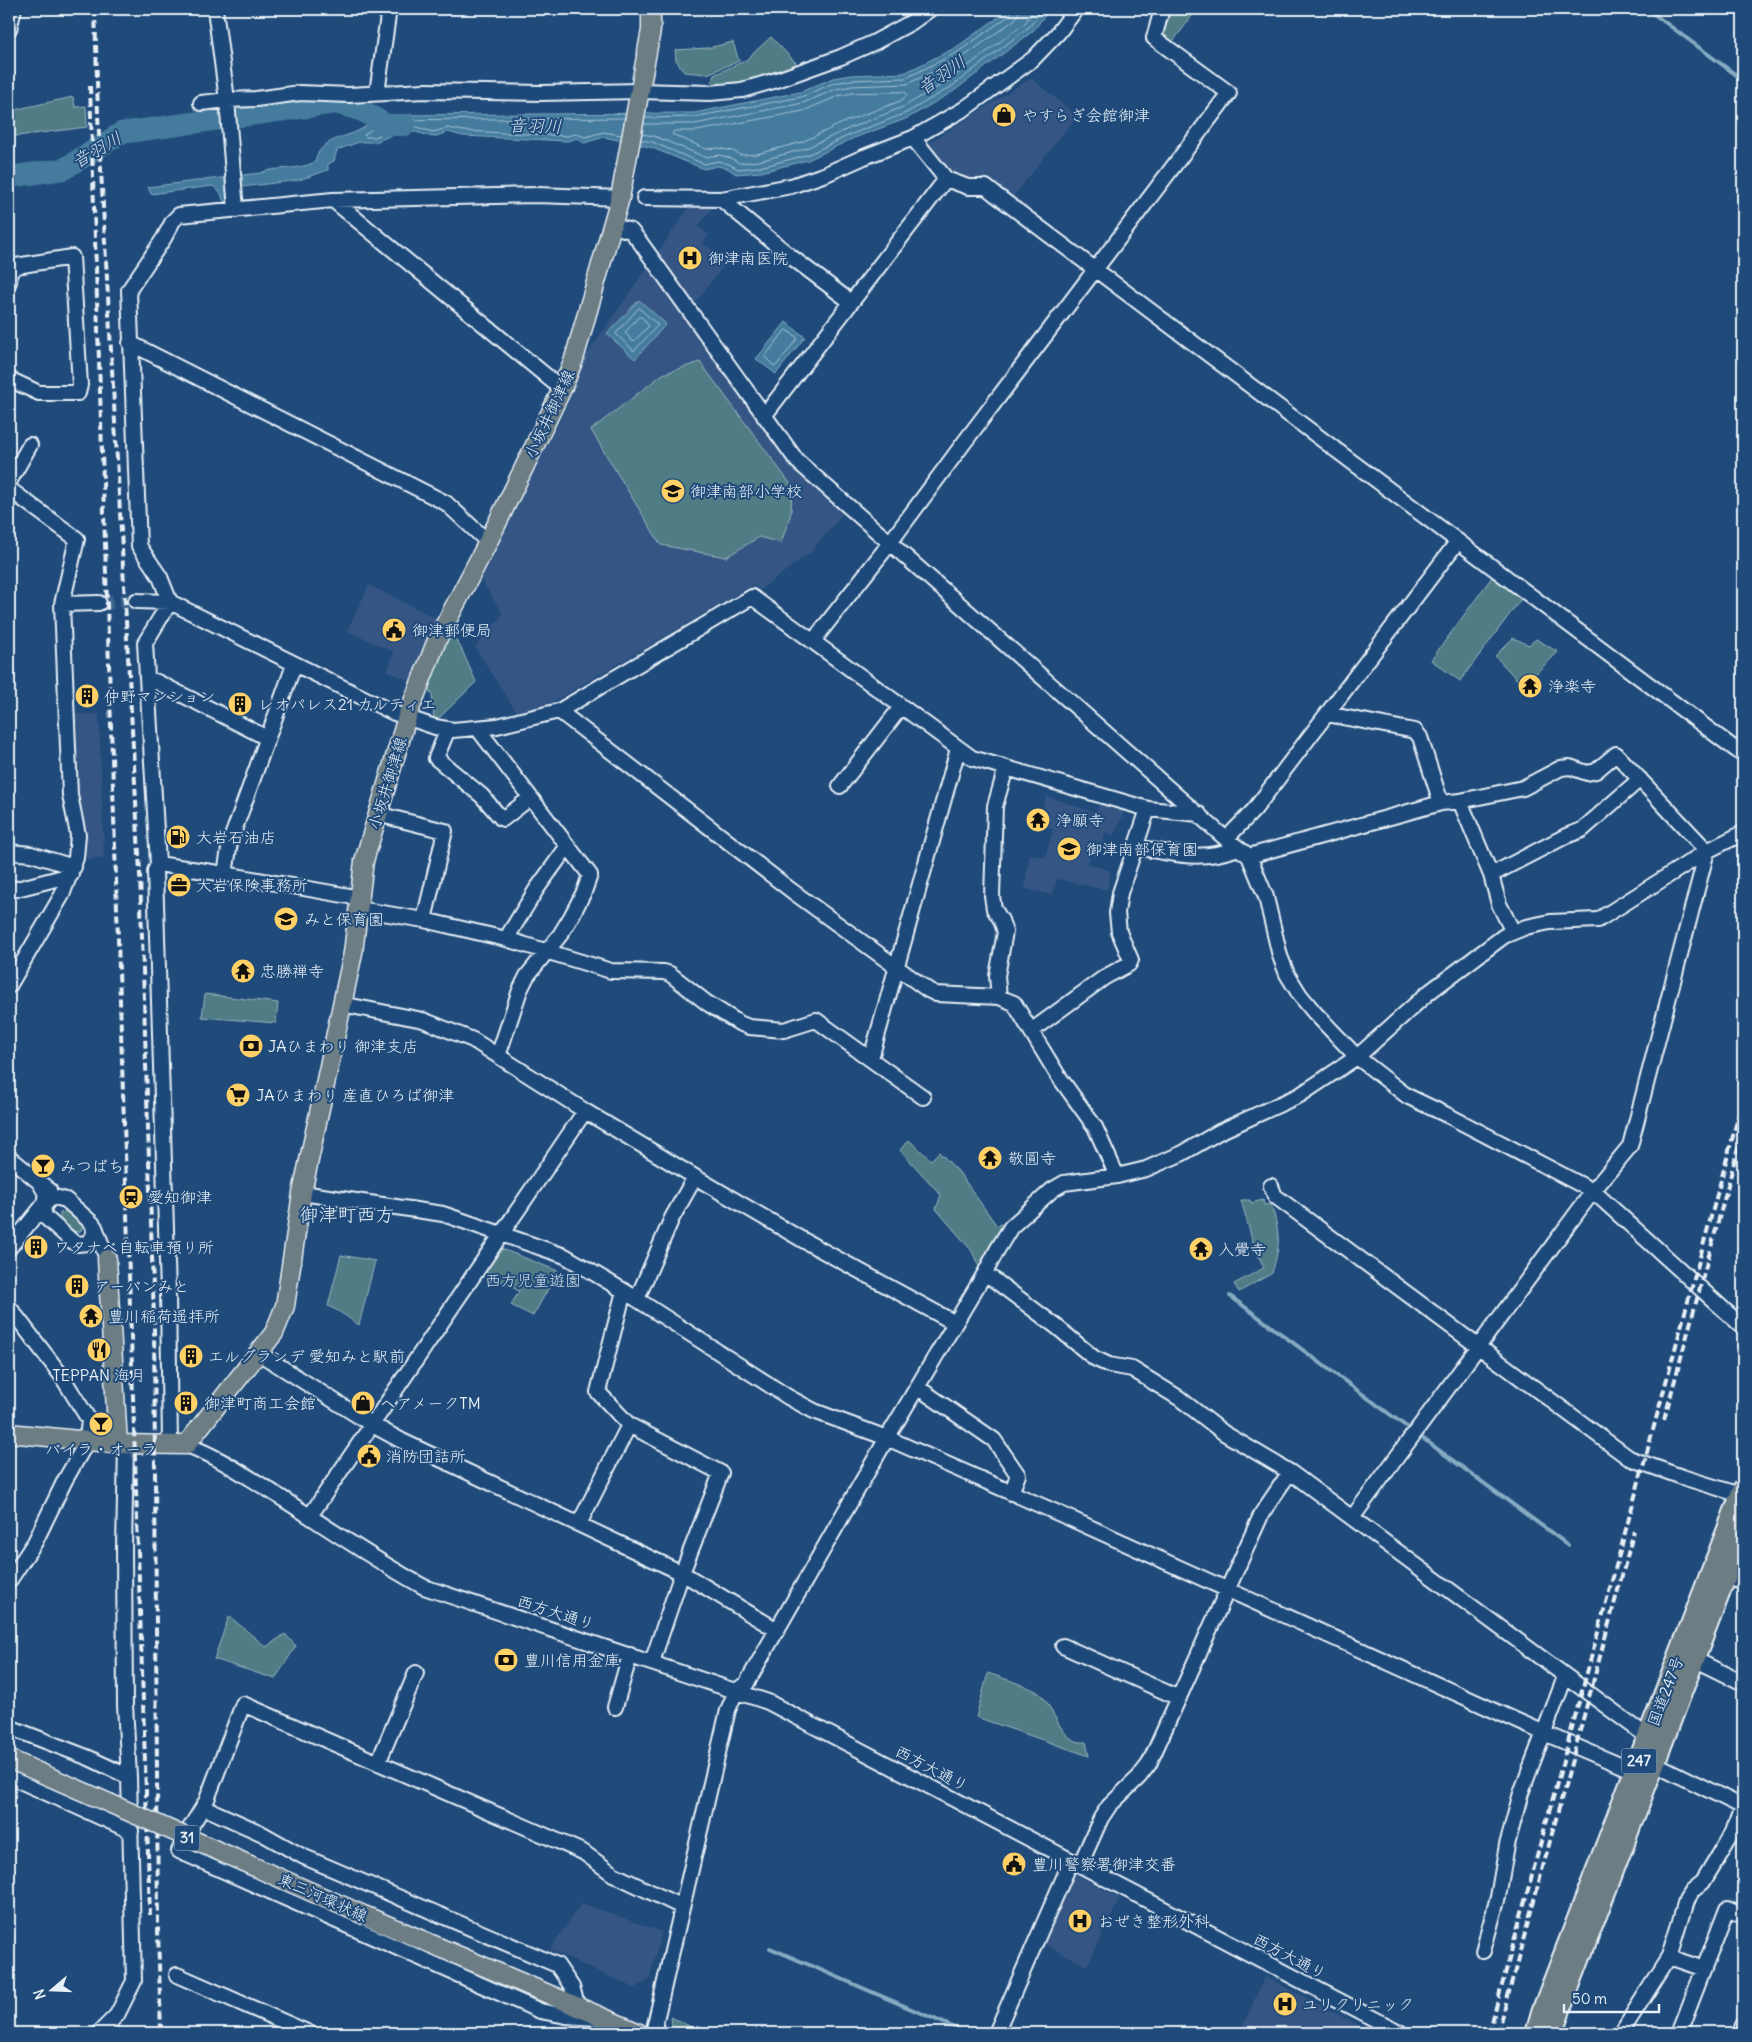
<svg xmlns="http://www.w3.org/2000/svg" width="1752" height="2042" font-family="Delius,'Klee One',sans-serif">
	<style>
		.built { fill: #365784 }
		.green { fill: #4f7c85; stroke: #9cb6be }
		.water { fill: #447c9e; stroke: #86abc2 }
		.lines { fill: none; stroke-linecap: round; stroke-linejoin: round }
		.shore { stroke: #a6c2d4; stroke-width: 1 }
		.stream { stroke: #86abc2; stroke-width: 4 }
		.river { stroke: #447c9e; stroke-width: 22 }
		.minor-tunnel { stroke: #3d638d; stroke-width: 14; stroke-dasharray: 14 7; stroke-linecap: butt }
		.minor-casing { stroke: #e8f1f8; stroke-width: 18 }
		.major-casing { stroke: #e8f1f8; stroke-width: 21 }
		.highway-casing { stroke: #e8f1f8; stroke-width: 24 }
		.minor { stroke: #1f4a7a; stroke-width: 14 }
		.major { stroke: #6d7d84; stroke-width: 18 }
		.highway { stroke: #6d7d84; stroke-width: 20 }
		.rail { stroke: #e8f1f8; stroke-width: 4; stroke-dasharray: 8 4; stroke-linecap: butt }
		.major-bridge-casing { stroke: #e8f1f8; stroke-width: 21; stroke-linecap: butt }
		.major-bridge { stroke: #6d7d84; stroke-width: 18 }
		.labels { text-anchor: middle; stroke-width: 4; stroke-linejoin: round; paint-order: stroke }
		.shield { fill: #1f4a7a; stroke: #acbfd2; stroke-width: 1 }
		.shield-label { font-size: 15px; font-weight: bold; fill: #e8f1f8 }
		.poi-label { font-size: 16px; fill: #e8f1f8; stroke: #1f4a7a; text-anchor: start }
		.street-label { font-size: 16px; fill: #e8f1f8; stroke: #1f4a7a }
		.park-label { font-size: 16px; fill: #d1dfe7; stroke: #1f4a7a }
		.water-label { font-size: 18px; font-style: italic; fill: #cfdfea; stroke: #1f4a7a }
		.quarter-label { font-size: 19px; fill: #e8f1f8; stroke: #1f4a7a }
	</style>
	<rect width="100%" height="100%" fill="#1f4a7a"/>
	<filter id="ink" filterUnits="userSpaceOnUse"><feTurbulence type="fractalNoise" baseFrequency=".02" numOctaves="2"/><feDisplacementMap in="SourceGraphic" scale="10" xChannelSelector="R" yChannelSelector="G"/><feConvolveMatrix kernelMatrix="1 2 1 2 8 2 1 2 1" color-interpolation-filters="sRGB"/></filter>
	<g filter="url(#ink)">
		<path class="built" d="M1031,78l46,38 -65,82 -25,-20 -15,4 -19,-4 -27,-33z
			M691,205l21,3 -14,19 11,8 -6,8 24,18 -34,45 -37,-51z
			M649,265l196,246 -34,41 -51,38 -7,-5 -211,123 -25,5 -42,-66 28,-33 -25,-39 39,-71 48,-94 22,-56z
			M369,585l69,34 -27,62 -24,-10 7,-19 -47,-21z
			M71,714h28l5,144 -17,1 -4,-7 -1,-35 -5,-32z
			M1046,796l50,17 3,-9 25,7 -10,24 -9,-3 -2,11 -10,-2 -5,23 23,7 -4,19 -50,-11 -5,16 -27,-6 4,-35 16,4 8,-29 -6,-2 2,-14 -6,-6z
			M1072,1873l48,25 -33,68 -45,-23z
			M581,1903l81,29 -13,48 -14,8 -85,-38z
			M1265,1977l109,56 -134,-1z"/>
		<path class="green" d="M1166,9h31l-25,34 -12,-9z
			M771,37l26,27 -57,19 -27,3 -1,-5 2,-6 32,-15z
			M733,42l6,19 -32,13 -23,-2 -8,-12 -1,-10 33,-2z
			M73,97l2,10 11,-1 1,21 -78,10v-26z
			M700,362l92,124 -1,27 -10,30 -22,-6 -33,20 -65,-12 -70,-115 72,-56z
			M1492,577l29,22 -61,82 -29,-21z
			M450,631l11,17 15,34 -38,37 -4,1 -2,-27 -6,-3z
			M1513,638l16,7 7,-6 22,13 -35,34 -28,-30z
			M205,994l73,9 -2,20 -74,-6z
			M909,1140l22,20 8,-8 19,19 39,55 4,-2 4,5 -23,38 -4,-2 -6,-14 -36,-42 5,-14 -41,-45z
			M1241,1200h9l1,3 12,-3 1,5 7,-1c9,30 10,39 1,69l-33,19 -5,-8 30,-16 -10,-22z
			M68,1211l14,12 1,5 -4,4 -8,-1 -11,-10v-8z
			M497,1247l61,24 -25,45 -22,-11 8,-14 -37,-21z
			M341,1255l34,6 -16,64c-11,-7 -19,-14 -31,-19z
			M229,1616l37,31 19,-13 11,12 -21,33 -61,-20z
			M988,1673c11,4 44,14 51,20 16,14 21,52 47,49l3,14 -113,-39z
			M671,2017l32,16h-30z"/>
		<path class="water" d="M1010,9h40l-17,22 -79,60 -46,27 -54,20 -46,22 -47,12 -25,2 -9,-6 -10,-2 -13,3 -54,-22 -46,-10 -20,6 -7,-5 -9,3 -105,-5 -15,-4 -15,5 -17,-5 -20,1 -20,9h-17l-22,8 -3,11 -6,3v6l-29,10 -73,9 3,11 -5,3 -3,-10 -8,-7 -62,8 -3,-7 112,-14c17,-7 38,-2 55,-11 4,-22 25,-23 43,-31 8,-4 16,-11 24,-16l312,-2 106,-21 33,-14 18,-3 53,-2 51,-25z
			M639,300l27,24 -31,35 -28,-25z
			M786,322l19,15 -29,37 -20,-15z"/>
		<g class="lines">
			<path class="shore" d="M905,92l2,4 -7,5 -53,20 -45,21 -45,12 -16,1 -8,-4 -15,-3 -12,1 -34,-15 2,-3h23l106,-20 35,-15 14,-3z
				M645,118l49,-1 107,-20 33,-14 17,-3 55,-2 52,-26 52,-37 2,-6
				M644,124h51l108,-21 33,-14 16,-3 55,-2 55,-26 52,-38 4,-5 1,-6
				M642,134l12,2 51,21 14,-2 12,3 8,5 20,-2 45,-12 46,-21 53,-21 45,-26 77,-58 10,-14
				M621,135l-17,-3 -19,5 -8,-3 -10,2 -103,-5 -16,-3 -15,4 -17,-5 -20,1 -21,9h-9l-2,-2 20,-15 241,-2
				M641,140l11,2 52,22 14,-3 11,3 9,5 22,-2 47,-12 45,-21 54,-21 45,-26 78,-60 14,-18
				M639,308l19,17 -24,26 -18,-17z
				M639,317h3l7,9 -16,16 -8,-9z
				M786,330l10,6 1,3 -20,26 -3,1 -9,-9z"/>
			<path class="stream" d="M1647,9l96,71
				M1230,1296l181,134
				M1421,1437l147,108
				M530,1836l53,24
				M770,1948l197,85
				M310,2027l14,6"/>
			<path class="river" d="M9,177l55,-8 57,-36 214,-30 28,8 23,14h19"/>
			<path class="minor-tunnel" d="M99,603l37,-2"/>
			<defs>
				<path id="minor" d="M215,9l12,91 9,110
					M9,29l5,-20
					M377,93l12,-84
					M201,103l26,-3 29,-1 44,-6 49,2 75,-4 117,2 99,-2 70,2 32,-3 35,-10 64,-23 34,-15 37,-20 18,-13
					M913,138l33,41 22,8h18l10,8 747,560
					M644,198l77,1 70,-13 35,-12 38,-17 49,-19 51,-29 69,-50 25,-26 18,-24
					M721,199l69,57 61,46
					M333,200l229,189
					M614,226l17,5 9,11 157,219 429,378 23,17 17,41 14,59 7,18 13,21 14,17 43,45 50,39 42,20 144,75 150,136
					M9,282l1,-10 6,-6 56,-9 8,128 -2,8h-39l-30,-14
					M130,343l316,160 42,39
					M764,416l182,-237
					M9,482l21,-37
					M9,489l68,50 -15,65 8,191 8,40 -2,23 -14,37 -53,91
					M136,601l34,1 224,111 41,14 18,3 44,-4 62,-15 193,-114 220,161 176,51 51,5
					M62,604l37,-1
					M813,641l70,-89 80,-108 266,-351 -75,-55 8,-29
					M148,679l9,3 110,56
					M559,711l233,180 136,99 8,4 63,3 15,6 43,71 38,53 22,49
					M1327,714l88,17 5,6 21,66
					M448,729l-12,29 46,38 19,22 2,1 27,-21
					M478,729l112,146 -6,17 -13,25 -11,18 -33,41 -7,14 -22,66
					M840,786l61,-79
					M1460,801l31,74 8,29 14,28
					M377,814l68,17 -21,89
					M1226,839l28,-29 204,-269
					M1137,847c35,7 65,15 101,1
					M9,852l22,2 43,13
					M1249,856l192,-53 19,-2 63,-13 38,-20 9,-1 17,6 9,-2 20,-17 91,97
					M158,864l67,10 135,24
					M225,874l5,-32 64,-177
					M1491,875l75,-39 16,-6 58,-51
					M9,891l62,-16
					M359,909l65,11 82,19 105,32 53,1 6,2 37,29 32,20 10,4 35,3 32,-10 107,77
					M506,939l30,-49 31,-43
					M999,997l-2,-21 8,-44 -4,-12 -7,-11 -2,-13 3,-90 11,-38
					M341,1004l82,16 50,20 112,71 110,66 106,62 154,84
					M1031,1031l74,-54 24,-13 2,-4 -12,-28 -2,-19 3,-20 28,-84
					M871,1058l87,-309
					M9,1157l40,33
					M1271,1186l4,10 354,262 53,19 59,18
					M302,1193l141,21 122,42 59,35 164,106 26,14 73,27 180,79 477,216 92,39
					M55,1197l11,3 27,24 1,10 -6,9 -11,1 -5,-3 -27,-24 -2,-10 7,-8z
					M95,1227l12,32
					M9,1248l37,-46v-8l-5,-9
					M985,1273l72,54 37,31 15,7 23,4 47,29 45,35 66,39 358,265
					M624,1291l-26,101 31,33 92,48 -39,100 -30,89
					M637,1299l35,-81 23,-41
					M9,1307l52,68 28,45 -2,20 -3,7 -19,33 -30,62 -26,39
					M257,1352l114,72 31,17 280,132 95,57
					M917,1387l77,53 24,35 -7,18
					M170,1445l-2,-152 -13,-422 3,-7 -13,-221 25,-41 -10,-25 -21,-31 -10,-256 35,-52 9,-17 6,-6 154,-15 204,-5 83,3
					M186,1445c29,10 54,27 80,43 52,33 103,69 158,99l344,115 633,331
					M310,1516l275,-405
					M1352,1518l241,-327 37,-45 77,-295
					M579,1524l50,-99
					M1726,1575l17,8
					M1063,1646l116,52
					M1694,1659l49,24
					M615,1707l15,-52
					M9,1727l80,31 40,19
					M378,1763l38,-90
					M1654,1763l89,44
					M9,1776l122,55
					M203,1807l58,26 41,23 255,109 15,22 6,21
					M1080,1865l21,-47 8,-12 30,-29 10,-13 113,-251 28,-41
					M1483,1951l15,-54 9,-52 14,-52 44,-116
					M1669,1957l35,12
					M177,1975l132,58
					M596,2018l-30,-2 -26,-5 -361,-160 11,-23 16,-26 37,-98 340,148 30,22 69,33
					M99,2033l18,-18 17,-34 -5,-204 -4,-72 -1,-156 2,-105
					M653,2033l75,-323 8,-19 11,-8 3,-6 137,-239 98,-165 12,-23 14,-23 41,-37 12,-7 53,-7 29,-7 37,-16 36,-21 81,-37 57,-38 71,-64 76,-57 22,-9 24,-5 48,-2 109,-69 36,-18
					M996,2033l75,-172
					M1621,2033l48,-76 17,-56 6,-10 11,-9 30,-50 9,-25
					M1679,2033l48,-124 16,7
					M1740,2033l3,-9"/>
				<path id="major" d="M107,1259l11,185
					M9,1433l109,11 68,1 88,-112 11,-27 17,-113 51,-240 11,-92 43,-144 30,-77 51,-98 74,-153 12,-30 46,-161 31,-168v-21
					M366,1916l273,117"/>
				<path id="highway" d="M1536,2033l6,-21 201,-522
					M1551,2033l192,-502"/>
			</defs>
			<use href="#minor" class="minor-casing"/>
			<use href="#major" class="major-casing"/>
			<use href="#highway" class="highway-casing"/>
			<use href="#minor" class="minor"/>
			<use href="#major" class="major"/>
			<use href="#highway" class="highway"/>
			<path class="rail" d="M95,9l3,107 42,757 10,319 4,128 4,610 3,103
				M90,86l60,1829
				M1664,1420l79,-290
				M1489,2033l254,-934
				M1498,2033l136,-502"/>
			<defs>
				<path id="major-bridge" d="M9,1759l357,157"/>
			</defs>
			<use href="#major-bridge" class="major-bridge-casing"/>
			<use href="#major-bridge" class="major-bridge"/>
		</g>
	</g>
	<defs>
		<symbol id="shop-disc" viewBox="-11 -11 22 22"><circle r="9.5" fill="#ffd166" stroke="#1f4a7a"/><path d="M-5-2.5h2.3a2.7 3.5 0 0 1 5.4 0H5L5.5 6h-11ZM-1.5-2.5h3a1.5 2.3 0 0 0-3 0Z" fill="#111"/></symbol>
		<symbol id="hospital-disc" viewBox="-11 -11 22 22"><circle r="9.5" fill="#ffd166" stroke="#1f4a7a"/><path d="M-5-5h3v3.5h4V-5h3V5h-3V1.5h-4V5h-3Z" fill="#111"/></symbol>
		<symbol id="school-disc" viewBox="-11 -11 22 22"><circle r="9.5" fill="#ffd166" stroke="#1f4a7a"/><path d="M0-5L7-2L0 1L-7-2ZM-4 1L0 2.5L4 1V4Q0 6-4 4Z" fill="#111"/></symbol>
		<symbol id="civic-disc" viewBox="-11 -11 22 22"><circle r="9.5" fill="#ffd166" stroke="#1f4a7a"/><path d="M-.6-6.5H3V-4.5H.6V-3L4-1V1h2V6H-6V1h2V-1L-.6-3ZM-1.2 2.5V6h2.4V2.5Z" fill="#111"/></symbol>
		<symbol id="temple-disc" viewBox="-11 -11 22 22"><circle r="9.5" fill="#ffd166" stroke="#1f4a7a"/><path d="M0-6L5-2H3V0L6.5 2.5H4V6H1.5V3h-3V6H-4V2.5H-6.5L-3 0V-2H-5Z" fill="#111"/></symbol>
		<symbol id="building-disc" viewBox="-11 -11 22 22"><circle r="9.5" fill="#ffd166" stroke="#1f4a7a"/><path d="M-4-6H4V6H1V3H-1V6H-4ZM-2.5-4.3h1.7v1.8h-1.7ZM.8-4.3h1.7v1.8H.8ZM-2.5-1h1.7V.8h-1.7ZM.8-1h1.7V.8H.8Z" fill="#111"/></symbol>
		<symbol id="fuel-disc" viewBox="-11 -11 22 22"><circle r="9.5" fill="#ffd166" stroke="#1f4a7a"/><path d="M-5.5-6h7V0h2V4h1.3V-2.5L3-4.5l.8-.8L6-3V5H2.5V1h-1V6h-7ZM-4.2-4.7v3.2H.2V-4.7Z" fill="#111"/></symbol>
		<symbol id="office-disc" viewBox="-11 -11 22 22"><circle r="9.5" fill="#ffd166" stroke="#1f4a7a"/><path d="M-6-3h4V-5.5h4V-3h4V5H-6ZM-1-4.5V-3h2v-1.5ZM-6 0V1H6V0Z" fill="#111"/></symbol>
		<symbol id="bank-disc" viewBox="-11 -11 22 22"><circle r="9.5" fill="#ffd166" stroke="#1f4a7a"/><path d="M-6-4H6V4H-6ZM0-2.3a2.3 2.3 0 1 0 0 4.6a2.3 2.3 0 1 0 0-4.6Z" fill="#111"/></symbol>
		<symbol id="supermarket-disc" viewBox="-11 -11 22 22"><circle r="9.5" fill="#ffd166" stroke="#1f4a7a"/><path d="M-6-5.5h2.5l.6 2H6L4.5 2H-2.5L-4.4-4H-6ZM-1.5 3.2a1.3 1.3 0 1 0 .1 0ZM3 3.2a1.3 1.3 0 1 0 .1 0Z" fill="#111"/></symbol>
		<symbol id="bar-disc" viewBox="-11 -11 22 22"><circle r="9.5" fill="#ffd166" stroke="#1f4a7a"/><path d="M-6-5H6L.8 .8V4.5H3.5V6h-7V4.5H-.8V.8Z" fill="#111"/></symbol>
		<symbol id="station-disc" viewBox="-11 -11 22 22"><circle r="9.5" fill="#ffd166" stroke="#1f4a7a"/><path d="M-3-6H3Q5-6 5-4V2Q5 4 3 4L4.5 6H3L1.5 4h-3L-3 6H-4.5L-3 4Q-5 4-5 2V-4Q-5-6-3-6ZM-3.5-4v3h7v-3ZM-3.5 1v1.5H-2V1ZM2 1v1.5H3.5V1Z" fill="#111"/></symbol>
		<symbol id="restaurant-disc" viewBox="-11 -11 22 22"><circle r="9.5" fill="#ffd166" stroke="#1f4a7a"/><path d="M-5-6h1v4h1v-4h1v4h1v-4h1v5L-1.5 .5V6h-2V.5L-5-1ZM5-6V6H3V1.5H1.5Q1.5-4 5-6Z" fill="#111"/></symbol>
	</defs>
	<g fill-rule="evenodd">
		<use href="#shop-disc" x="990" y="101" width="28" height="28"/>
		<use href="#hospital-disc" x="676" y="244" width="28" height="28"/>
		<use href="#school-disc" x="659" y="477" width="28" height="28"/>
		<use href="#civic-disc" x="380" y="616" width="28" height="28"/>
		<use href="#temple-disc" x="1516" y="672" width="28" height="28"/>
		<use href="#building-disc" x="73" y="682" width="28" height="28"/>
		<use href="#building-disc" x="226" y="690" width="28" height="28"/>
		<use href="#temple-disc" x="1024" y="806" width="28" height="28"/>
		<use href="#fuel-disc" x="164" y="823" width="28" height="28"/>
		<use href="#school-disc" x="1055" y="835" width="28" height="28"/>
		<use href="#office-disc" x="165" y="871" width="28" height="28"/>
		<use href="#school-disc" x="272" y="905" width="28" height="28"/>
		<use href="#temple-disc" x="229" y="957" width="28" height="28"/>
		<use href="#bank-disc" x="237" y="1032" width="28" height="28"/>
		<use href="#supermarket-disc" x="224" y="1081" width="28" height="28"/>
		<use href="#temple-disc" x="976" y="1144" width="28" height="28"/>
		<use href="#bar-disc" x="29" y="1152" width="28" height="28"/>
		<use href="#station-disc" x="117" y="1183" width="28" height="28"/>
		<use href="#building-disc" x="22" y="1233" width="28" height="28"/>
		<use href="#temple-disc" x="1187" y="1235" width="28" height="28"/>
		<use href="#building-disc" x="63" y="1272" width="28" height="28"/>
		<use href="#temple-disc" x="77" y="1302" width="28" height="28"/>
		<use href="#restaurant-disc" x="85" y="1336" width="28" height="28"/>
		<use href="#building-disc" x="177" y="1342" width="28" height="28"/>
		<use href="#building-disc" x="172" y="1389" width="28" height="28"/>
		<use href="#shop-disc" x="349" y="1389" width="28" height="28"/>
		<use href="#bar-disc" x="87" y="1410" width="28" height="28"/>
		<use href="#civic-disc" x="355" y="1442" width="28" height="28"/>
		<use href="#bank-disc" x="492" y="1646" width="28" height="28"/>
		<use href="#civic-disc" x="1000" y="1850" width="28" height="28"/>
		<use href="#hospital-disc" x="1066" y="1907" width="28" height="28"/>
		<use href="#hospital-disc" x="1271" y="1990" width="28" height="28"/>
	</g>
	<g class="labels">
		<g class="shield">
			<rect x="1621.5" y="1748.5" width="35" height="25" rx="4"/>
			<rect x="174.5" y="1825.5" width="25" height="25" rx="4"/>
		</g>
		<g class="shield-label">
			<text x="1639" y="1766">247</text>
			<text x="187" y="1843">31</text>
		</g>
		<g class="poi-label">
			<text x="1022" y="121">やすらぎ会館御津</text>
			<text x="708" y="264">御津南医院</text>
			<text x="690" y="497">御津南部小学校</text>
			<text x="412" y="636">御津郵便局</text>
			<text x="1548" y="692">浄楽寺</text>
			<text x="104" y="702">仲野マンション</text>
			<text x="258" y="710">レオパレス21 カルティエ</text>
			<text x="1056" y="826">浄願寺</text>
			<text x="196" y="843">大岩石油店</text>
			<text x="1086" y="855">御津南部保育園</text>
			<text x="196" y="891">大岩保険事務所</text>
			<text x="304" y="925">みと保育園</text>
			<text x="260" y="977">忠勝禅寺</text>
			<text x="268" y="1052">JAひまわり 御津支店</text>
			<text x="256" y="1101">JAひまわり 産直ひろば御津</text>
			<text x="1008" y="1164">敬圓寺</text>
			<text x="60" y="1172">みつばち</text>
			<text x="148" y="1203">愛知御津</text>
			<text x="54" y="1253">ワタナベ自転車預り所</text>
			<text x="1218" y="1255">入覺寺</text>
			<text x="94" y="1292">アーバンみと</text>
			<text x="108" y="1322">豊川稲荷遥拝所</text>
			<text x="208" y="1362">エルグランデ 愛知みと駅前</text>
			<text x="99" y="1381" text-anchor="middle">TEPPAN 海月</text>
			<text x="204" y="1409">御津町商工会館</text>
			<text x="380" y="1409">ヘアメークTM</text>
			<text x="101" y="1455" text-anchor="middle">バイラ・オーラ</text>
			<text x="386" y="1462">消防団詰所</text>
			<text x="524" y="1666">豊川信用金庫</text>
			<text x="1032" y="1870">豊川警察署御津交番</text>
			<text x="1098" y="1927">おぜき整形外科</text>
			<text x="1302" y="2010">ユリクリニック</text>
		</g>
		<g class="street-label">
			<text transform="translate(549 414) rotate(-65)" y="6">小坂井御津線</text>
			<text transform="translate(387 783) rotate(-73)" y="6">小坂井御津線</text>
			<text transform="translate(556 1612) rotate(18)" y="6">西方大通り</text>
			<text transform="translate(1665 1691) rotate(-69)" y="6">国道247号</text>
			<text transform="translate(932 1768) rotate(28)" y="6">西方大通り</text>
			<text transform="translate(323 1897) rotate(24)" y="6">東三河環状線</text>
			<text transform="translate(1290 1956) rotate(28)" y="6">西方大通り</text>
		</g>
		<g class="park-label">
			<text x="533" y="1286">西方児童遊園</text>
		</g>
		<g class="water-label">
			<text transform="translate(942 75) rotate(-35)" y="6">音羽川</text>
			<text transform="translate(535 126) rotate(1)" y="6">音羽川</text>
			<text transform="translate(97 150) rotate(-30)" y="6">音羽川</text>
		</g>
		<g class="quarter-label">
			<text x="347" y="1221">御津町西方</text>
		</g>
	</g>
	<rect width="1752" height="2042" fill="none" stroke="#1f4a7a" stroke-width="30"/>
	<rect x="15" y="15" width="1722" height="2012" fill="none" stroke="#e8f1f8" stroke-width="2" filter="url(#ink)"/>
	<g transform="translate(52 1990) rotate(251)" stroke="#1f4a7a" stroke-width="4" paint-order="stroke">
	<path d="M0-4L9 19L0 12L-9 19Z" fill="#e8f1f8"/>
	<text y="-8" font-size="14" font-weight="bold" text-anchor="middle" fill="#e8f1f8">N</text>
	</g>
	<path d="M1564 2004v8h95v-8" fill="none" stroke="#e8f1f8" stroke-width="2.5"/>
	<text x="1572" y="2004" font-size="15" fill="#e8f1f8" stroke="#1f4a7a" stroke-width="4" paint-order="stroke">50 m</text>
</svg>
